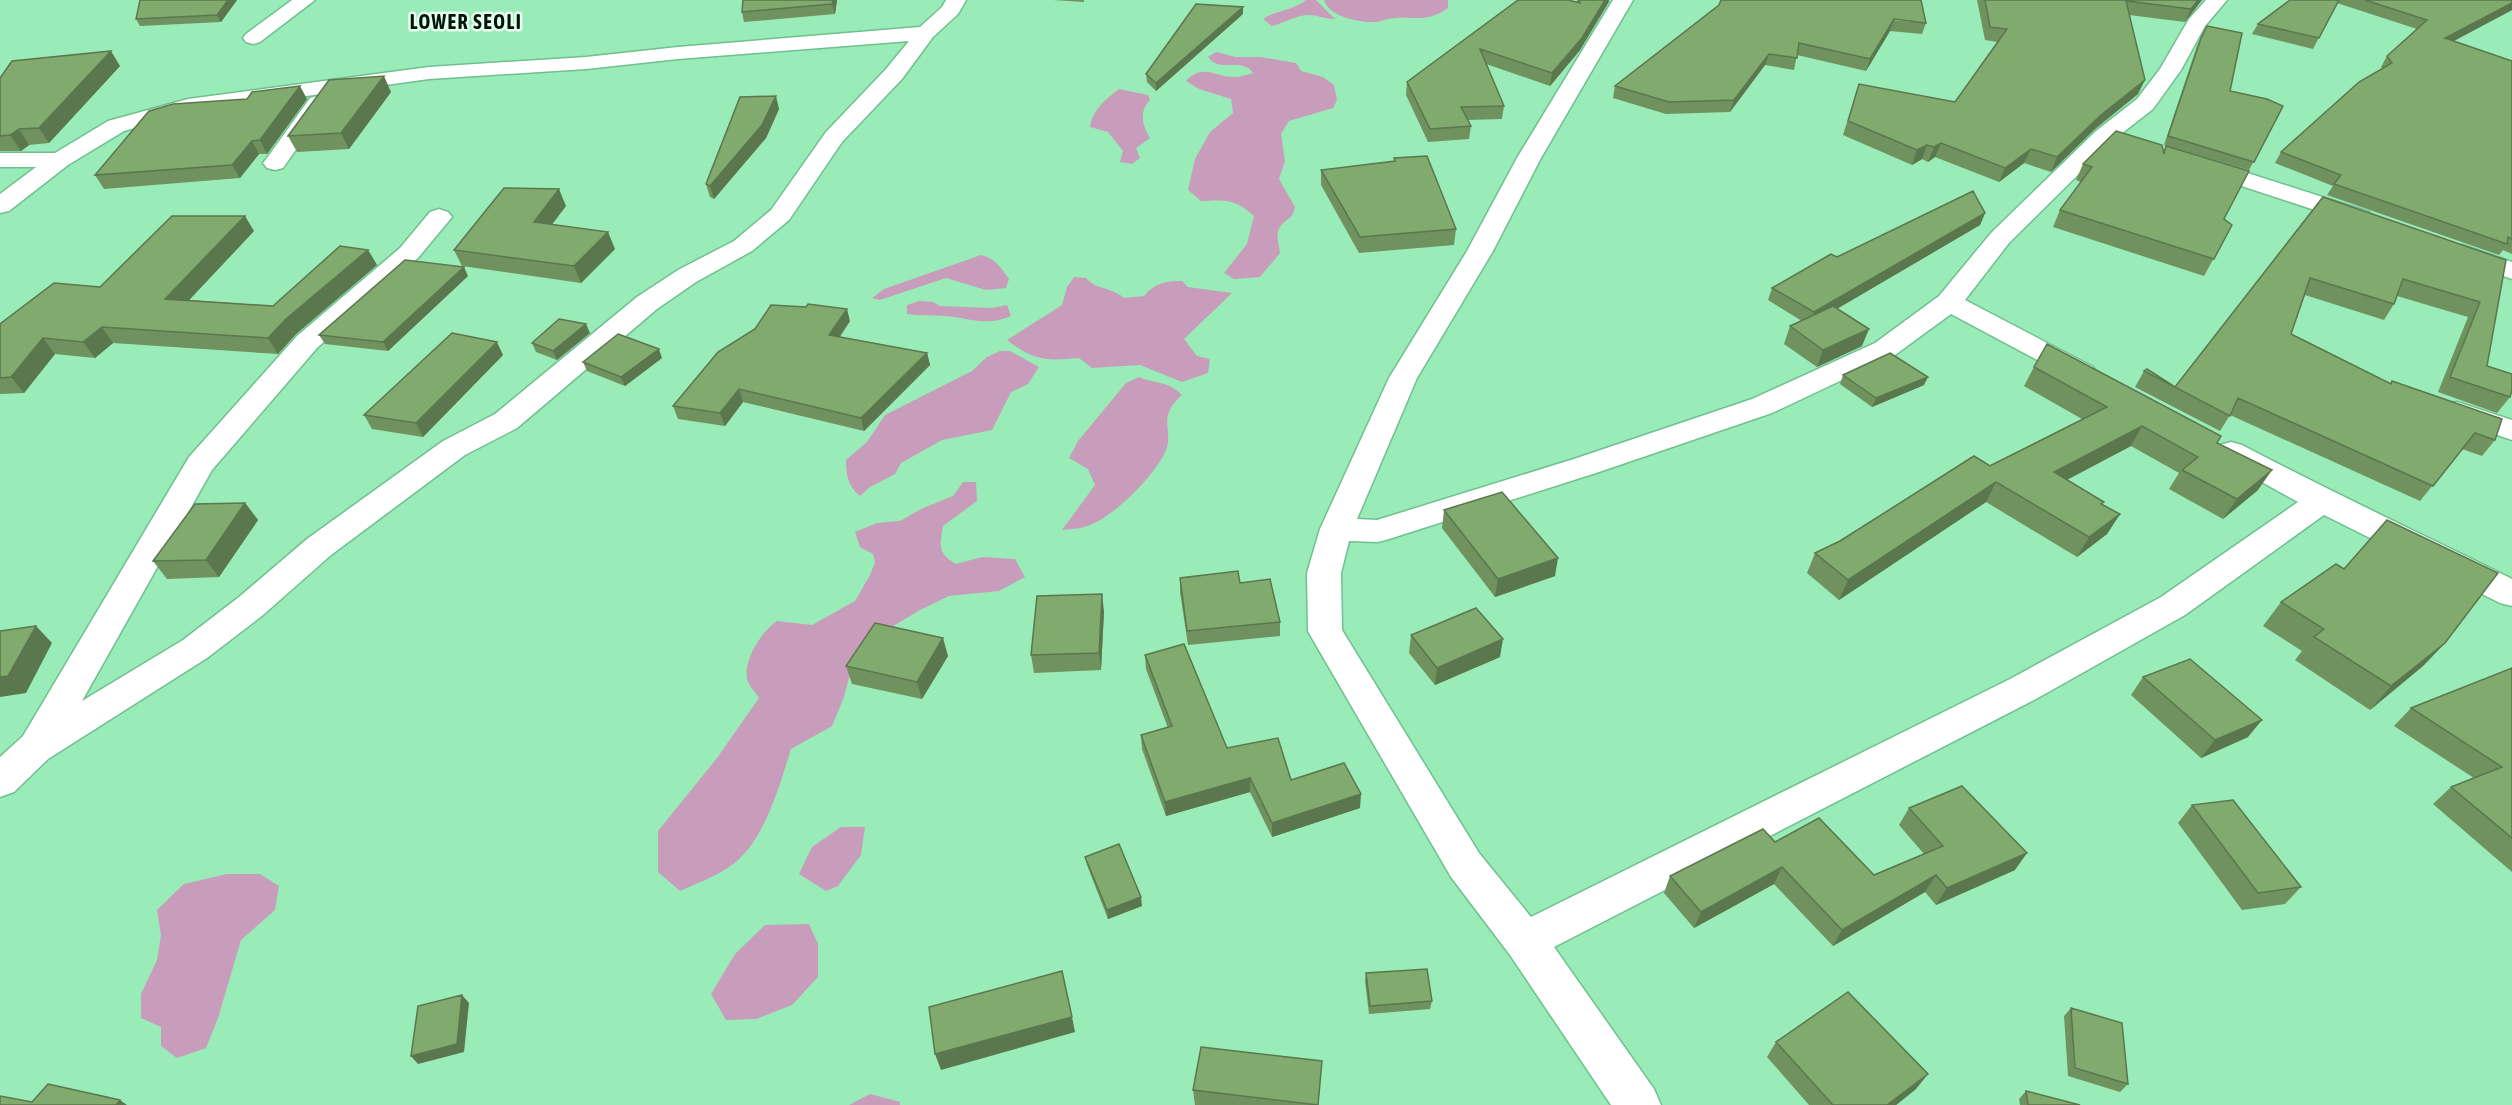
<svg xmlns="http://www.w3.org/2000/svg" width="2512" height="1105" font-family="'Asap Condensed',sans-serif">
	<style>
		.green { fill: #c89dbc }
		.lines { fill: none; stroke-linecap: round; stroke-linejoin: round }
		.minor-casing { stroke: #6ec08f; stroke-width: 3 }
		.minor { fill: #fff; fill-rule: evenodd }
		.wall { fill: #6f925f }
		.shaded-wall { fill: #5a774d }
		.building { fill: #81aa6e; stroke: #5a774d; stroke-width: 1.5 }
		.labels { text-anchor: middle; stroke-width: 5; stroke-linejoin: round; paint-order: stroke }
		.far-district-label { font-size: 20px; font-weight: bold; letter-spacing: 1.5px; fill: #001709; stroke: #e6fded }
	</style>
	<rect width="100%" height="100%" fill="#99ebb8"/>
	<path class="green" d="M1306,0h10l19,19c-10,0 -15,-3 -24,-4 -13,-1 -27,8 -39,11l-9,-7c13,-9 32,-9 43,-19z
		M1324,0h124v8c-20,14 -31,9 -53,10 -8,0 -16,5 -23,4 -16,0 -43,-6 -48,-22z
		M1216,52l20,5h25l35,6 5,8 22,6 11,8 3,15 -4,8 -44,13 -8,13 4,27 -6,18 16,28c-3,14 -8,10 -15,20 -5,7 -1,18 0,26l-20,24 -26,2 -10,-6 23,-29 7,-28c-19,-18 -29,-16 -53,-15l-13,-11 7,-31 15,-27 23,-19 -2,-14 -32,-10 -13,-8c17,-18 28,-4 48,-4 6,0 13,-2 19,-4 -11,-17 -33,1 -45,-16z
		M1119,89l29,6 2,5c-11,11 -8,25 0,38l-14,10 4,10 -8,6 -12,-2 3,-11 -15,-19 -18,-5c2,-17 17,-29 29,-38z
		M981,255c14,3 20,13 28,24l-3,9 -20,2 -40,-12 -66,22 -8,-2 12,-9z
		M1074,277l12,1c10,12 26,9 38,20l20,-2c11,-13 21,-15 38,-15l6,6 44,6 -48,46 13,17 13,3 -2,14 -26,9 -42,-17 -48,3 -13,-10c-33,3 -45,3 -72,-18l55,-35 5,-18z
		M919,301l14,1 7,4 52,2 15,-3 4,11c-26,11 -40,2 -66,0 -13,-1 -26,0 -38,-2v-9z
		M1000,351h10l29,16 -11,17 -17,8 -19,38 -50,10 -41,23 -6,11 -25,13 -10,9c-12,-10 -14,-20 -14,-36l21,-18 18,-27 87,-44 15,-14z
		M1139,377c19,8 28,3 43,18 -26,23 -8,34 -16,55 -10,25 -52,66 -76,75 -8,4 -20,4 -28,5l33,-45 -7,-16 -19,-11 9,-17 48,-58z
		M963,482h13l1,19 -34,25c-3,21 -6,26 13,38l26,-7 33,2 10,18 -26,14 -50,5 -29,14 -50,30 -18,27 -8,30 -12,29 -41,23c-12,38 -28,99 -65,120 -14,9 -31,15 -46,22l-22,-19v-41l59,-73 42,-60c-3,-5 -9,-11 -11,-16 -7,-20 14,-51 29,-61l35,4 43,-24 15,-26 5,-13 -2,-8 -13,-7 -5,-15 22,-9 23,-2 23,-13 30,-12z
		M841,827h24l-4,28 -23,31 -12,5 -27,-17 13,-27z
		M227,874h33l19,12 -4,24 -34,30 -23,78 -12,30 -29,10 -16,-12v-19l-20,-9v-24l16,-34 4,-25 -4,-25 27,-26z
		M809,924l9,20v33l-26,28 -36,14 -30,1 -15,-26 24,-40 30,-29z
		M870,1094l30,8v3h-51z"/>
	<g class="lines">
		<defs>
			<path id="minor" d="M292,0h23l-55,42 -7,2 -7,-2 -3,-4 3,-4z
				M946,0h20l-8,14 -25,23 -31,42 -60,63 -53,78 -37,31 -56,31 -39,27 -140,119 -52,27 -134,100 -68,60 -56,43 -159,101 -34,33 -14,5v-40l23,-21 166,-279 108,-121 103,-88 30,-36 9,-3 9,3 4,5 -34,41 -101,90 -105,122 -130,231 101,-61 56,-43 68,-58 136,-98 52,-27 142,-117 41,-27 56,-29 37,-31 55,-78 60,-63 23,-28 -231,18 -92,10 -157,10 -239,33 -66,19 -56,34 -59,46 -9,2v-19l36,-27h-36v-14h55l53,-32 80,-22 241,-32 157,-10 92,-10 242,-20 22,-20z
				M1613,0h20l-92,158 -48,93 -76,127 -60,141 20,1 200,-62 175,-59 123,-56 64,-47 52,-63 105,-102 41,-32 23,-30 29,-50 17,-19h21l-22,26 -24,44 -28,39 -41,32 -103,102 -44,57 128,67 4,6 -4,6 -10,3 -10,-3 -122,-65 -56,41 -123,58 -173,59 -210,67 -11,3 -29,-1 -8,32 1,57 137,223 52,64 479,-238 151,-82 137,-95 -78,-43 -4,-7 4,-7 11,-3 11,3c89,47 180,89 270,134v27l-12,-3 -176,-88 -139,100 -149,84 -482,248 100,142 7,16h-50l-101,-150 -59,-78 -138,-237 -5,-9 -1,-58 13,-44 69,-151 78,-127 50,-93z
				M318,96l8,2 3,5 -46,65 -8,2 -8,-2 -4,-5 4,-5 43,-60z
				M2204,159l165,53 4,5 -4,5 -9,3 -9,-3 -155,-51 -4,-5 4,-5z
				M2462,245l50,17v17l-59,-21 -4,-5 4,-5z
				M2457,402l55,18v20l-65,-22 -5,-7 5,-7z"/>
		</defs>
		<use href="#minor" class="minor-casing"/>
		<use href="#minor" class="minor"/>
	</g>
	<path class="wall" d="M237,0l-16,22 -81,4 -4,-7z
		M837,0l-2,14 -91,8 -2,-10z
		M1053,0h31v2z
		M1577,0h32l-29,50 -30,36 -64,-22 18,42 -2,13 -35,1 4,6 -2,13 -41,3 -22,-47 1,-13 170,-80z
		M1977,0h225l-17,22 -56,-7 9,79 -43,35 -44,43 -27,-9 -25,19 -64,-25 -7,5 -6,-3 -10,6 -69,-30 16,-51 96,18 43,-60 -13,-2z
		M2290,0h222v10l-59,31 59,20v193l-9,-4 -4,5 -172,-60 6,-9 -58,-23 6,-11 101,-84 -1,-1 6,-11 30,-27 -80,-26 -24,46 -61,-15 6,-10z
		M1719,5l207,18 -4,11 -32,-3 -24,40 -69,-16 -3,15 -29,-5 -35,47 -64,2 -53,-16 2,-12z
		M1243,14l-87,77 -9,-9 -1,-8z
		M2207,26l23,65 53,15 -34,64 -85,-25 33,-99z
		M120,66l-71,77 -20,2 -8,6h-21v-73z
		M391,92l-42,57 -52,3 -9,-16z
		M307,99l-40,55h-8l-19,24 -136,11 -9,-14z
		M779,109l-13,29 -52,61 -4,-2 -4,-13z
		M2166,146l58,73 8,6 -28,51 -151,-49 7,-17 21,-28 -5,-2 7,-16 80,-12z
		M1394,158l62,71 -2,16 -95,8 -38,-68v-15l73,-8z
		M2323,197l183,63 -19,106 23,31 -13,16 -59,-21 30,-75 -71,-21 -3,8 -10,16 -79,-25 -14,39 99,50 2,-3 103,59 -13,16 -20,-7 -42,52 -190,-86 -10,16 -85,-44 9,-16 31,16z
		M566,206l-14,18 63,25 -34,34 -119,-17 -8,-16z
		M1985,213l-5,12 -143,84 25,37 -45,21 -33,-23 6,-18 12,-5 -34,-21 4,-12 65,-31z
		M254,231l-65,69 84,6 95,-56 9,15 -81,69 -18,20 -165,-11 -18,15 -40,-4 -31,39 -24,1v-70z
		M468,276l-80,75 -63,-7 -6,-9z
		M850,321l-10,16 87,16 3,12 -66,66 -121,-29 -18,24 -47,-7 -5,-13 82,-77z
		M590,333l-33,27 -21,-8 -4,-9z
		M503,355l-80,82 -51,-8 -8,-14z
		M662,358l-37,28 -38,-15 -4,-9z
		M2034,367l183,76 41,47 -35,29 -54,-30 10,-16 -48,-27 -64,34 36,25 17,9 -13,20 -30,23 -91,-55 -147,98 -32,-27 8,-20 267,-134 -58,-33z
		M1843,375l81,10 -52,22 -32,-23z
		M245,503l13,17 -39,57 -52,2 -14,-18z
		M1444,510l111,66 -60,21 -53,-69z
		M2344,569l101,74 -22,23 -53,44 -75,-50 7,-9 -39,-25 18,-24z
		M1180,578l60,5 40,39v14l-92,9 -8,-53z
		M1104,611l-3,59 -67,3 -3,-18z
		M1411,635l89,22 -65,28 -26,-32z
		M1145,655l82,93 64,32 69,28 -88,29 -22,-45 -84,24 -24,-67 -1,-14 27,-7 -22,-59z
		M948,656l-26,43 -70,-15 -6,-18z
		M2512,668v204l-79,-68 18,-17 23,-9 -80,-52 17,-18z
		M2143,677l105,60 -47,21 -70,-63z
		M2192,805l109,82 -16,17 -43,6 -64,-87z
		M1909,808l106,62 -79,35 -11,-13 -92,54 -59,-62 -80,44 -30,-35 6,-17 105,-34 99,33 50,-21 -25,-29z
		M1085,857l57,49 -34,13 -21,-54z
		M1366,973l66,28 -2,8 -61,5 -4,-33z
		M2071,1008l57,76 -8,8 -52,-16 -4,-60z
		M1776,1042l140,47 -20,16h-87l-42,-48z
		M1193,1090l125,15h-123z
		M2026,1091l54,14h-60l-1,-6z"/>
	<path class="shaded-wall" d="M228,0h9l-16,22 -4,-7z
		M833,0h4l-2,14 -3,-10z
		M1605,0h4v2l-29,48 -30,36 2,-13z
		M2198,0h4l-17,22 6,-13z
		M2512,3v7l-73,39 6,-11z
		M1243,7v7l-87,77v-8z
		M1894,19l-4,12 -24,40 4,-12z
		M111,51l9,15 -71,77 -10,-15z
		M1769,54l-4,11 -35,47 4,-12z
		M384,76l7,16 -42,57 -8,-16z
		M2145,80l-7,14 -43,35 -44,43 6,-15 44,-42z
		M300,86l7,13 -40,55 -7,-14z
		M776,96l3,13 -13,29 -52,61 -4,-13z
		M19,129l10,16 -8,6 -11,-16z
		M252,141l7,13 -19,24 -8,-13z
		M1941,143l-6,14 -7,5 6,-15z
		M1927,145l-5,14 -10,6 5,-15z
		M2031,149l-7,14 -25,19 6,-14z
		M559,189l7,17 -25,33 -7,-17z
		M1985,213l-5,12 -171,100 5,-13z
		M245,216l9,15 -78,83 -11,-15z
		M608,232l7,17 -34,34 -7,-17z
		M368,250l9,15 -81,69 -18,20 -10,-16 18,-19z
		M464,267l4,9 -80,75 -5,-9z
		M847,309l3,12 -18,26 -3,-12z
		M586,324l4,9 -33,27 -4,-9z
		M102,327l11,16 -18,15 -12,-16z
		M1869,329l-7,17 -45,21 6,-17z
		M43,338l12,16 -31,39 -13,-16z
		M497,342l6,13 -80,82 -7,-14z
		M659,349l3,9 -37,28 -4,-9z
		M927,353l3,12 -66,66 -3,-13z
		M1928,377l-4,8 -52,22 4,-9z
		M739,389l4,13 -18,24 -5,-13z
		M2142,426l-11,20 -88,46 11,-20z
		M2272,470l-14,20 -35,29 14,-20z
		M1996,482l-10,20 -147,98 9,-20z
		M245,503l13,17 -39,57 -13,-17z
		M2120,514l-13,20 -30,23 12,-20z
		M1558,558l-3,18 -60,21 3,-18z
		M1102,594l2,17 -3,59 -2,-17z
		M36,626l16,17 -26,50 -26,4v-20z
		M943,638l5,18 -26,43 -5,-17z
		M1503,639l-3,18 -65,28 2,-17z
		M2445,643l-22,23 -53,44 21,-24z
		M2262,720l-14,17 -47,21 14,-18z
		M1250,778v14l-84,24 -1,-14z
		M1361,794l-1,14 -88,29v-14z
		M2027,853l-12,17 -79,35 11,-17z
		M1782,867l-8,17 -80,44 7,-16z
		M1936,875l-11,17 -92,54 9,-16z
		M1141,897l1,9 -34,13 -1,-9z
		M462,995l7,8 -5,49 -46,12 -7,-8z
		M1072,1017l3,15 -134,38 -6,-16z
		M1928,1074l-12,15 -20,16h-9z
		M120,1100l7,5h-11z"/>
	<path class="building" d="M140,0h88l-11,15 -81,4z
		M743,0h90l-1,4 -90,8z
		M1518,0h50l12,3 -1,-3h26l-23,38 -30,35 -72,-24 24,57 -43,1 10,19 -41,3 -23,-47z
		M1721,0h200l5,23 -32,-4 -24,40 -71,-16 -2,15 -28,-4 -35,46 -65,2 -54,-16 104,-81z
		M1985,0h213l-7,9 -65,-8 19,79 -44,35 -44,42 -26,-8 -26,19 -64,-25 -7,4 -7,-2 -10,5 -69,-29 11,-37 96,18 52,-73 -17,-2z
		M2290,0h49l-20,38 -61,-14z
		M2365,0h147v3l-67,35 67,23v178l-4,-2 -1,7 -173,-60 7,-9 -60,-23 78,-70 33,-19 -5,-7 40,-36z
		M1196,4l47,3 -87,76 -10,-9z
		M2207,26l35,7 -12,58 37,8 16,7 -29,56 -86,-26 33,-98z
		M111,51l-72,77 -20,1 -9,6 -10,1v-58l12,-17z
		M384,76l-43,57 -53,3 41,-56z
		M300,86l-40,54 -8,1 -20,24 -137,10 54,-64 24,-7 74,-5 5,-7z
		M776,96l-14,29 -52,61 -4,-2 34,-87z
		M2116,131l46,14 2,9 2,-8 83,25 -25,48 8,6 -18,34 -154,-49 32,-43 -9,-3z
		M1427,156l29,73 -96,8 -39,-67 74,-9 -1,-3z
		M504,188l55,1 -25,33 74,10 -34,34 -120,-16z
		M1973,191l12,22 -171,99 -42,-24 59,-34 6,3z
		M2323,197l183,63 -19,106 25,8v16l-2,7 -60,-20 30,-75 -77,-23 -9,25 -84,-26 -19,56 100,50 1,-3 110,38 -7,21 -20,-7 -42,53 -195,-88 -8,18 -86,-45 3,-2 28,18z
		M172,216h73l-80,83 108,7 67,-60 28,4 -82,69 -18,19 -166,-11 -19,15 -40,-4 -32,39 -11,1v-54l54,-41 46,4z
		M405,260l59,7 -81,75 -64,-7z
		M808,304l39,5 -18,26 98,18 -66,65 -122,-29 -19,24 -47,-7 45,-54 37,-23 16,-24 35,2z
		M1833,306l36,23 -46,21 -33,-24z
		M559,319l27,5 -33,27 -21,-8z
		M452,333l45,9 -81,81 -52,-8z
		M618,334l41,15 -38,28 -38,-15z
		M2047,344l174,92 -4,7 55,27 -35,29 -55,-29 16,-13 -56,-31 -88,46 50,30 -3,2 19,10 -31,23 -93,-55 -148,98 -33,-27 25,-12 134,-85 16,10 117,-59 -73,-40z
		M1890,353l38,24 -52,21 -33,-23z
		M1502,492l56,66 -60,21 -54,-69z
		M245,503l-39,57 -53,1 42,-57z
		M2387,520l111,53 -53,70 -54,43 -77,-49 10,-8 -43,-27 55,-38 8,5z
		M1238,571l2,12 30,-4 10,43 -93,9 -7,-53z
		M1102,594l-3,59 -68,2 6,-59z
		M1476,608l27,31 -66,29 -26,-33z
		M875,623l68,15 -26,44 -71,-16z
		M36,626l-28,50 -8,1v-46z
		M1184,644l43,104 51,-10 13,42 53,-17 17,31 -89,29 -22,-45 -85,24 -24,-67 31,-9 -27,-71z
		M2190,659l72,61 -47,20 -72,-63z
		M2512,668v170l-61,-51 51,-20 -91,-59z
		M1962,786l65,67 -80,35 -11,-13 -94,55 -60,-63 -81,45 -31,-36 93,-47 12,13 44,-24 55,57 69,-29 -34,-38z
		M2233,800l68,87 -43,6 -66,-88z
		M1119,844l22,53 -34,13 -22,-53z
		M1427,969l5,32 -62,5 -4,-33z
		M1062,971l10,46 -137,37 -6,-47z
		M1848,992l80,82 -41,31h-54l-57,-63z
		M462,995l-5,49 -46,12 7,-50z
		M2071,1008l51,15 6,61 -53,-16z
		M1201,1047l121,14 -4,44 -125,-15z
		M48,1084l72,16 -4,5h-116v-9l32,6z
		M2026,1091l54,14h-52z"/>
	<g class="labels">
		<g class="far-district-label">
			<text x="466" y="29">LOWER SEOLI</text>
		</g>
	</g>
</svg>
